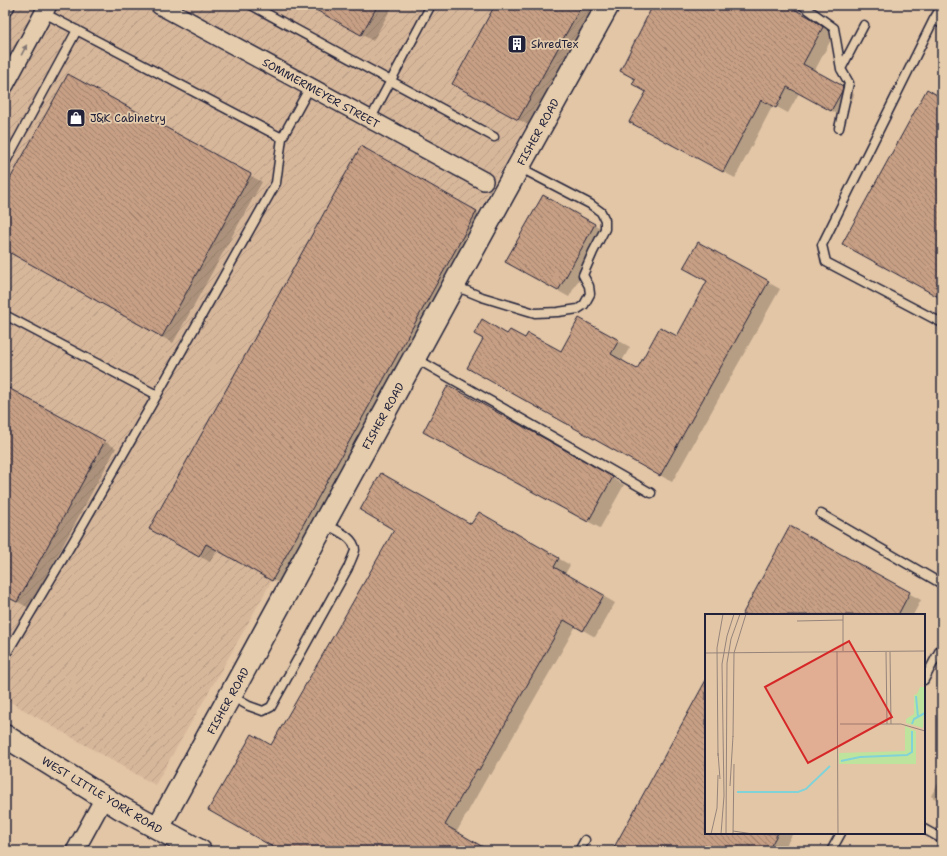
<svg xmlns="http://www.w3.org/2000/svg" width="947" height="856" font-family="'Shantell Sans',sans-serif">
	<style>
		.industrial { fill: url(#industrial-furrows) }
		.shadow { fill: #0003 }
		.building { fill: url(#building-back-hatch); stroke: #22223b }
		.lines { fill: none; stroke-linecap: round; stroke-linejoin: round }
		.lane-casing { stroke: #22223b; stroke-width: 11 }
		.street-casing { stroke: #22223b; stroke-width: 20 }
		.secondary-casing { stroke: #22223b; stroke-width: 25 }
		.lane { stroke: #e4ccac; stroke-width: 8 }
		.street { stroke: #e4ccac; stroke-width: 17 }
		.secondary { stroke: #e4ccac; stroke-width: 22 }
		.oneway { fill: #837774 }
		.labels { text-anchor: middle; stroke-width: 3.5; stroke-linejoin: round; paint-order: stroke }
		.poi-label { font-size: 11px; fill: #22223b; stroke: #e4ccac; text-anchor: start }
		.street-label { font-size: 11px; fill: #22223b; stroke: #e4ccac }
		.inset-river { fill: none; stroke: #81d3d8; stroke-width: 2 }
		.inset-road { fill: none; stroke: #96847b; stroke-width: 1 }
		.view { fill: #d62828; fill-opacity: 0.15; stroke: #d62828; stroke-width: 2 }
		.inset-edge { fill: none; stroke: #22223b; stroke-width: 2 }
	</style>
	<defs>
		<pattern id="industrial-furrows" width="10" height="10" patternUnits="userSpaceOnUse"><rect width="10" height="10" fill="#d7b79a"/><path d="M-1 1l2-2M0 10L10 0M9 11l2-2" fill="none" stroke="#b89d86"/></pattern>
		<pattern id="building-back-hatch" width="6" height="6" patternUnits="userSpaceOnUse"><rect width="6" height="6" fill="#c79f84"/><path d="M-1 5l2 2M0 0l6 6M5-1l2 2" fill="none" stroke="#a1816d"/></pattern>
	</defs>
	<rect width="100%" height="100%" fill="#e3c6a6"/>
	<filter id="ink" filterUnits="userSpaceOnUse"><feTurbulence type="fractalNoise" baseFrequency=".025" numOctaves="2"/><feDisplacementMap in="SourceGraphic" scale="8" xChannelSelector="R" yChannelSelector="G"/><feConvolveMatrix kernelMatrix="1 2 1 2 8 2 1 2 1" color-interpolation-filters="sRGB"/></filter>
	<g filter="url(#ink)">
		<path class="industrial" d="M5,5h589l-364,650 -75,130 -150,-86z"/>
		<path class="shadow" d="M309,5h84l-20,36z
			M496,5h101l-67,121 -65,-36z
			M654,5h130l39,21 11,8 -20,38 40,22 -1,4 -10,19 -44,-24 -11,20 -15,-8 -38,73 -93,-50 5,-37 -11,-12z
			M69,75l193,107 -89,161 -168,-93v-60z
			M362,148l126,71 -204,367 -67,-36 -7,12 -60,-33z
			M543,196l63,35 -37,66 -63,-35z
			M699,243l81,46 -108,193 -203,-115 39,-31 17,4 36,13 19,-34 50,28 -8,14 15,9 40,-33 32,-56z
			M5,387l111,61 -87,160 -24,-13z
			M436,438h105l83,47 -24,43z
			M479,513l91,52 -5,9 50,29 -20,34 -19,-11 -85,149 -2,-1 -33,59 32,18h-206l-10,-104 200,-221z
			M791,528l130,72 -8,15h-170z
			M706,682v151h87l-10,18h-170z
			M942,776v27l-11,-7z"/>
		<path class="building" d="M307,5h71l-17,30z
			M495,5h87l-64,115 -66,-36z
			M653,5h133l25,13 12,9 -20,37 40,22 -1,5 -11,20 -44,-24 -11,21 -15,-8 -38,72 -94,-50 17,-30 -14,-8 3,-5 -15,-8z
			M68,74l183,100 -89,163 -157,-87v-62z
			M927,89l15,9v201l-100,-55z
			M361,146l116,65 -205,370 -66,-37 -7,13 -50,-28z
			M543,195l52,29 -37,67 -53,-29z
			M698,242l71,39 -109,195 -193,-108 16,-29 -9,-5 8,-15 25,15 3,-4 15,8 3,-5 33,18 18,-33 40,22 -8,14 26,15 23,-42 17,9 30,-55 -24,-13z
			M448,385l94,52 71,40 -25,45 -165,-90z
			M5,386l100,55 -88,161 -12,-6z
			M381,473l90,51 8,-12 80,46 -5,9 50,28 -21,36 -19,-11 -85,150 -2,-1 -32,56 45,26h-210l-72,-41 44,-76 19,11 123,-215 -34,-20z
			M790,526l120,66 -12,23h-156z
			M706,680v153h72l-10,18h-156z"/>
		<g class="lines">
			<defs>
				<path id="lane" d="M251,5l243,132
					M802,5l32,23 7,41
					M942,6l-8,13 8,5
					M44,13l238,125
					M934,19l-112,226 4,17 116,61
					M370,120l61,-115
					M839,128l10,-45 -8,-14 23,-44
					M5,163l72,-133
					M455,286l27,11 53,16 23,-1 20,-3 6,-4 6,-11 -1,-8 -6,-11 10,-23 12,-23v-9l-4,-8 -11,-8 -71,-37
					M5,315l152,80
					M415,358l236,135
					M821,514l121,70
					M5,656l69,-116 83,-145 119,-212 6,-45 28,-51
					M924,680l18,-34
					M231,696l18,10 14,5 8,-4 77,-139c2,-6 6,-13 7,-18 0,-13 -21,-21 -30,-26
					M924,829l18,10
					M579,851l6,-11
					M831,851l10,-18"/>
				<path id="street" d="M159,5l325,176
					M5,7l1,-2
					M5,85l43,-80
					M75,851l29,-53"/>
				<path id="secondary" d="M5,736l114,71 81,44
					M158,828l346,-635 104,-188"/>
			</defs>
			<use href="#lane" class="lane-casing"/>
			<use href="#street" class="street-casing"/>
			<use href="#secondary" class="secondary-casing"/>
			<use href="#lane" class="lane"/>
			<use href="#street" class="street"/>
			<use href="#secondary" class="secondary"/>
		</g>
		<defs><path id="oneway-solid" d="M-6-.8H1V-3.2L6.5 0L1 3.2V.8H-6Z"/></defs>
		<use class="oneway" href="#oneway-solid" transform="translate(24 50) rotate(-62)"/>
	</g>
	<defs>
		<symbol id="building-square" viewBox="-11 -11 22 22"><rect x="-9" y="-9" width="18" height="18" rx="4" fill="#22223b" stroke="#e4ccac"/><path d="M-4-6H4V6H1V3H-1V6H-4ZM-2.5-4.3h1.7v1.8h-1.7ZM.8-4.3h1.7v1.8H.8ZM-2.5-1h1.7V.8h-1.7ZM.8-1h1.7V.8H.8Z" fill="#fff"/></symbol>
		<symbol id="shop-square" viewBox="-11 -11 22 22"><rect x="-9" y="-9" width="18" height="18" rx="4" fill="#22223b" stroke="#e4ccac"/><path d="M-5-2.5h2.3a2.7 3.5 0 0 1 5.4 0H5L5.5 6h-11ZM-1.5-2.5h3a1.5 2.3 0 0 0-3 0Z" fill="#fff"/></symbol>
	</defs>
	<g fill-rule="evenodd">
		<use href="#building-square" x="506" y="33" width="22" height="22"/>
		<use href="#shop-square" x="65" y="107" width="22" height="22"/>
	</g>
	<g class="labels">
		<g class="poi-label">
			<text x="531" y="48">ShredTex</text>
			<text x="90" y="122">J&amp;K Cabinetry</text>
		</g>
		<g class="street-label">
			<text transform="translate(321 93) rotate(29)" y="4">SOMMERMEYER STREET</text>
			<text transform="translate(538 132) rotate(-61)" y="4">FISHER ROAD</text>
			<text transform="translate(383 416) rotate(-61)" y="4">FISHER ROAD</text>
			<text transform="translate(228 701) rotate(-61)" y="4">FISHER ROAD</text>
			<text transform="translate(102 795) rotate(31)" y="4">WEST LITTLE YORK ROAD</text>
		</g>
	</g>
	<g transform="translate(705 614)">
		<rect width="220" height="220" fill="#e3c6a6"/>
		<path d="M215,73h5l-2,41 -17,-5v-4l8,-5v-19l3,-1zM200,112l11,5v33h-77v-11l66,-2z" fill="#bee39d"/>
		<path class="inset-river" d="M211,82l2,21M207,110l2,-5 11,-6M136,147l19,-4 47,-2 5,-3v-21M32,178h61l8,-3 24,-23"/>
		<path class="inset-road" d="M138,0v37M92,7l46,-1M132,37l1,183M181,38l1,72M185,38l1,72M0,39l220,-2M135,110h61l24,7M28,123l1,-84 12,-39M13,139l2,26M13,142l-1,-108 6,-34M25,172l3,-50M28,217l20,3M6,220l6,-26 1,-33M16,220l3,-38 -2,-132 5,-28 7,-22M21,220l1,-171 4,-24 9,-25M28,220l1,-70"/>
		<path class="view" d="M144,27l43,76 -84,46 -43,-76z"/>
		<rect width="220" height="220" class="inset-edge"/>
	</g>
	<rect width="947" height="856" fill="none" stroke="#e4ccac" stroke-width="20"/>
	<rect x="10" y="10" width="927" height="836" fill="none" stroke="#22223b" stroke-width="1.5" filter="url(#ink)"/>
</svg>
